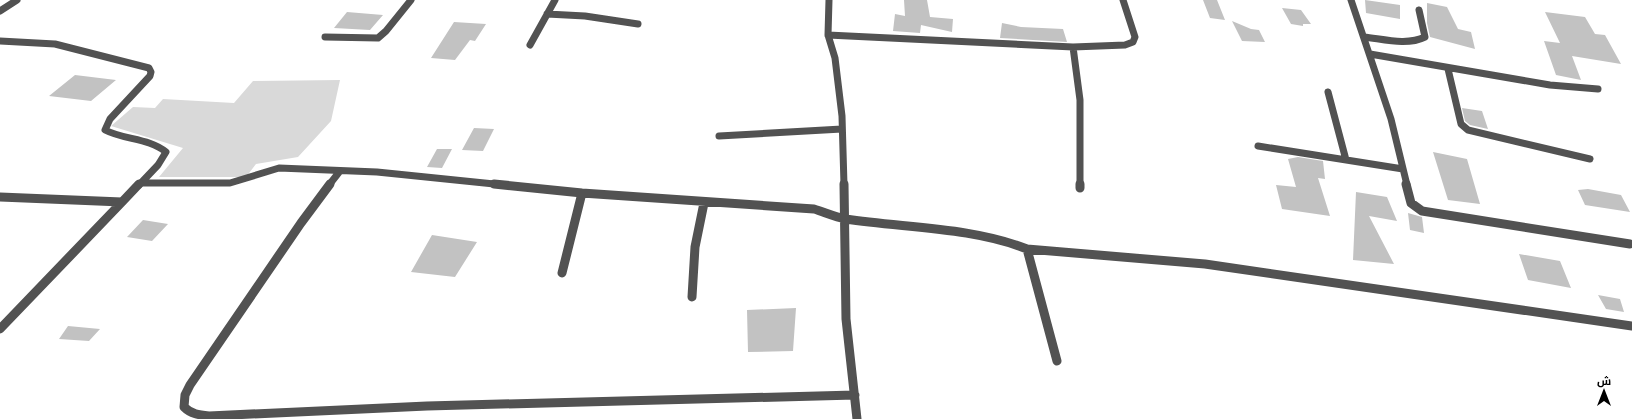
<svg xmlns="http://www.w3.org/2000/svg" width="1632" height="419" font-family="Ubuntu,Cairo,sans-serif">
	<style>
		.green { fill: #d9d9d9 }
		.building { fill: #c2c2c2 }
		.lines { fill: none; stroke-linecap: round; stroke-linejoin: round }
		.minor-far1 { stroke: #525252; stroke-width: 7 }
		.minor { stroke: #525252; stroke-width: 9 }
	</style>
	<rect width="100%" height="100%" fill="#fff"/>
	<path class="green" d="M340,80l-9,41 -33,36 -42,7 -10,13h-87l24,-29 -72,-22 22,-19 22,1 8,-9 71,4 19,-22z"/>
	<path class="building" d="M904,0h23l3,17 23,2 -1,13 -31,-7 -1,8 -27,-2 2,-17 10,2z
		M1203,0h14l8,20 -15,-2z
		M1365,0l35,5v14l-34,-6z
		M1427,3l20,4 11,22 13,3 4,17 -45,-12 -3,-14z
		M1282,8l19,2 10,14h-8v2l-12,-2z
		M347,12l36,3 -13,15 -36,-2z
		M1545,12l40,5 10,17 10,1 16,29 -49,-8 9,24 -25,-5 -12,-34 16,2z
		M1232,21l19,8 8,1 6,12 -23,-1z
		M454,22l32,2 -11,17 -5,-1 -15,20 -24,-2z
		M1002,23l19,4 42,2 4,13 -67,-4z
		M75,75l41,5 -25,21 -42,-5z
		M1462,108l20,3 6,18 -18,-4 -5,-4z
		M474,128l20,1 -11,22 -21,-1z
		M437,149h15l-10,19 -15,-1z
		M1433,152l34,7 13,45 -32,-4z
		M1298,157l25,4 2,18 -7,-1 12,38 -48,-7 -6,-24 20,2 -8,-28z
		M1588,189l33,6 9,17 -45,-7 -7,-15z
		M1356,192l31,5 10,24 -28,-5 25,48 -41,-4z
		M1408,213l14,4 2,16 -14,-3z
		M143,220l25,4 -16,17 -25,-4z
		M432,235l45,7 -22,35 -44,-5z
		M1519,254l41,7 11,27 -43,-8z
		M1598,295l22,4 4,13 -18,-3z
		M796,308l-3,43 -45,1 -1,-42z
		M68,326l32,3 -11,12 -30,-2z"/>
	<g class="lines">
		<path class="minor-far1" d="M829,0l-1,35 7,23 7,58 2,69
			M1351,0l40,119 16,66
			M0,11l17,-11
			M547,14l38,2 53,8
			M828,35l245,12 7,53v85
			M325,37l53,1 8,-7 25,-31
			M1364,37c19,2 43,9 61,0l-6,-27
			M0,41l55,3 94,24 2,4 -1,4 -40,43 -5,11c19,10 44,8 61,22l-8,13 -19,20
			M530,45l25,-45
			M1073,47l52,-2 8,-3 2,-5 -12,-37
			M1370,54l180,31 48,4
			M1448,69l13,55 7,6 122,29
			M1328,92l18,68
			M719,136l123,-7
			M1258,146l145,23
			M141,183h89l49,-15 98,4 127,13
			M329,185l11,-14"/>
		<path class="minor" d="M330,184l-29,39 -111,162 -5,10 -1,12c7,7 15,8 25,9l218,-10 428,-11
			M494,184l88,9 232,16c10,3 21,8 32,10 58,9 126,8 181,30l178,15 427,62
			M844,184l2,135 11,100
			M1406,184l5,19 11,8 208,33
			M1080,188v-4
			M0,197l122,5 -122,127
			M122,202l17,-18
			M1027,249l30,112
			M562,273l20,-80
			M692,297l3,-50 9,-44"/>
	</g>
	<g transform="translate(1604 391)" stroke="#ffffff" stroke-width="3" paint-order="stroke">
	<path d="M0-3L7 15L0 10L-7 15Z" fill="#000000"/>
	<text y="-6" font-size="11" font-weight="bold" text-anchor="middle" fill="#000000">ش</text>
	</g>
</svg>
